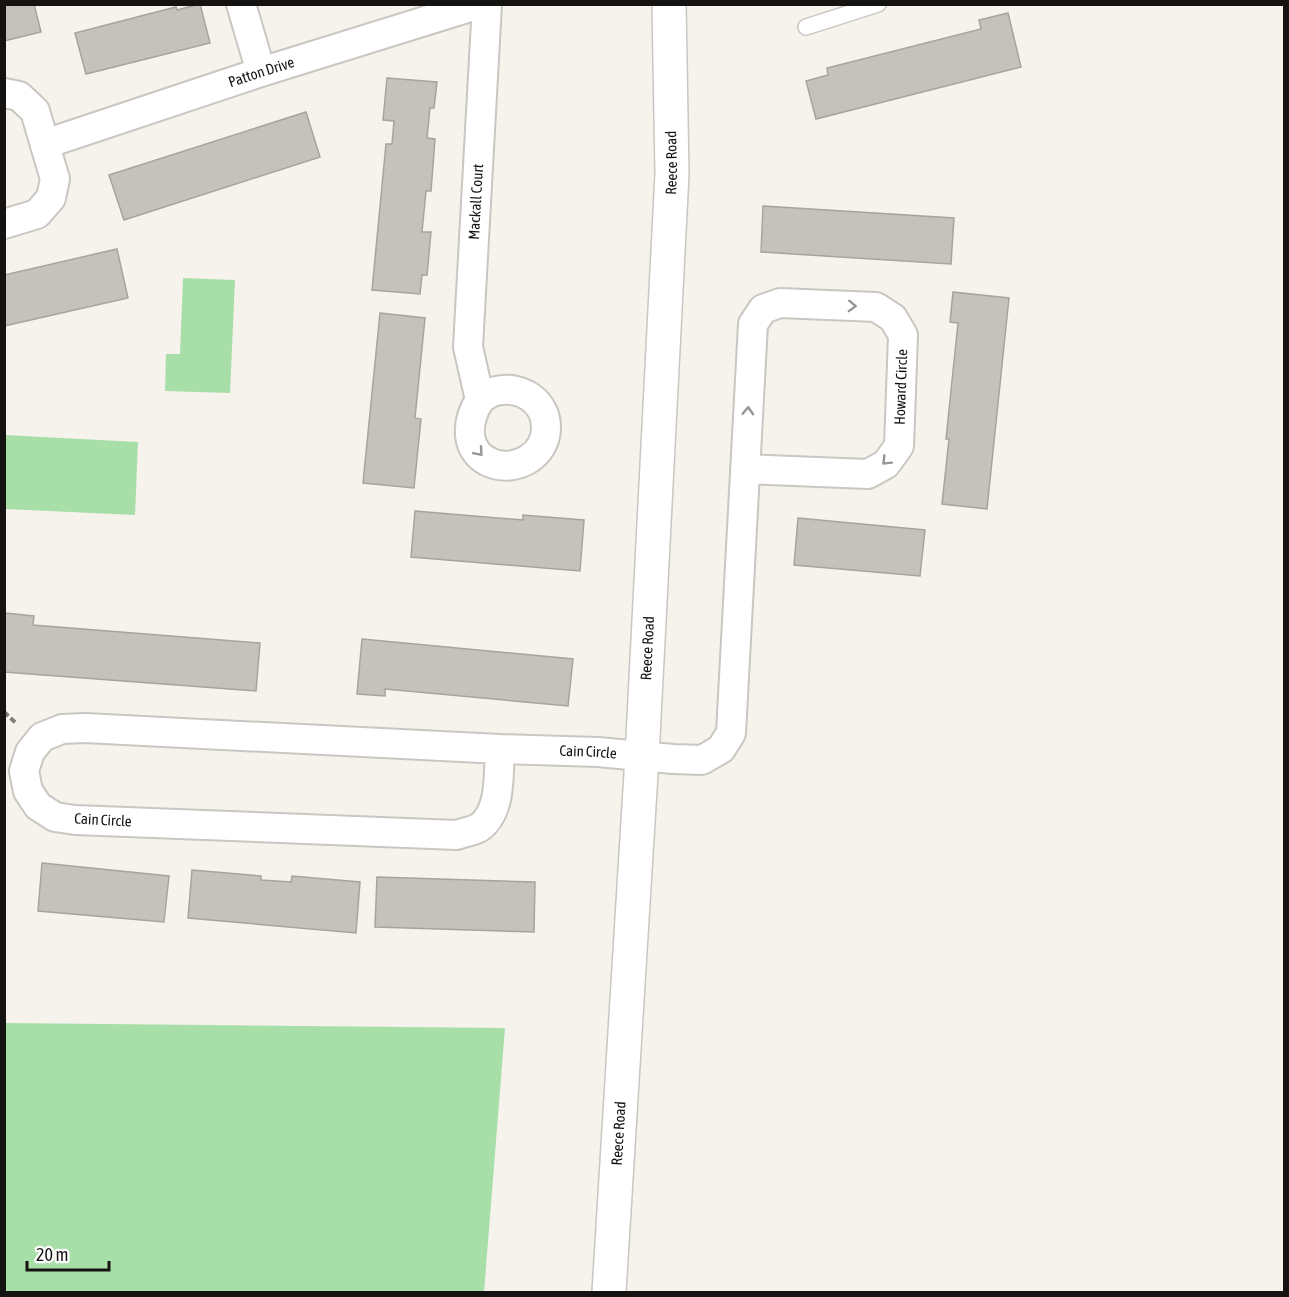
<svg xmlns="http://www.w3.org/2000/svg" width="1289" height="1297" font-family="'Asap Condensed',sans-serif">
	<style>
		.green { fill: #a8dfa9 }
		.building { fill: #c5c1bb; stroke: #a7a39e; stroke-width: 1.5 }
		.lines { fill: none; stroke-linecap: round; stroke-linejoin: round }
		.lane-casing { stroke: #cac6c1; stroke-width: 18 }
		.street-casing { stroke: #cac6c1; stroke-width: 32 }
		.secondary-casing { stroke: #cac6c1; stroke-width: 36 }
		.path { stroke: #7f7d79; stroke-width: 4; stroke-dasharray: 6 3; stroke-linecap: butt }
		.lane { stroke: #fff; stroke-width: 15 }
		.street { stroke: #fff; stroke-width: 28 }
		.secondary { stroke: #fff; stroke-width: 33 }
		.oneway { stroke: #959594 }
		.labels { text-anchor: middle; stroke-width: 4.5; stroke-linejoin: round; paint-order: stroke }
		.street-label { font-size: 15px; fill: #141311; stroke: #fff }
	</style>
	<rect width="100%" height="100%" fill="#f6f2ec"/>
	<path class="green" d="M183,278l52,2 -5,113 -65,-2 1,-37h14z
		M5,435l133,7 -3,73 -130,-6z
		M5,1023l500,5 -21,264h-479z"/>
	<path class="building" d="M4,4h30l7,28 -37,9z
		M200,4l10,39 -124,31 -11,-41 101,-26 1,3z
		M1008,13l13,54 -205,52 -10,-38 22,-6 -1,-7 154,-39 -2,-9z
		M387,78l50,4 -3,26h-4l-3,30 8,1 -4,52h-5l-4,41h9l-4,43h-5l-2,19 -48,-4 14,-146h6l2,-23 -11,-1z
		M306,112l14,45 -196,63 -15,-45z
		M763,206l191,12 -3,46 -190,-12z
		M117,249l11,49 -124,28v-51z
		M953,292l56,6 -22,211 -45,-5 7,-65h-3l12,-116 -8,-1z
		M380,313l45,5 -10,100 6,1 -7,69 -51,-5z
		M415,511l108,9v-5l61,5 -4,51 -169,-14z
		M798,518l127,12 -5,46 -126,-11z
		M5,613l29,3 -1,9 227,18 -4,48 -252,-19z
		M362,639l211,20 -5,47 -183,-17v7l-28,-2z
		M42,863l127,13 -5,46 -126,-11z
		M192,870l69,6v4l30,2 1,-6 68,6 -4,51 -168,-15z
		M377,877l158,5 -1,50 -159,-5z"/>
	<g class="lines">
		<defs>
			<path id="lane" d="M806,27l72,-23"/>
			<g id="street">
				<path d="M241,4l20,68"/>
				<path d="M4,93l15,3 16,15 20,68 -4,19 -14,16 -33,10"/>
				<path id="s1" d="M45,144l216,-72 219,-68"/>
				<path id="s2" d="M480,400c5,-4 10,-8 16,-9 24,-6 51,10 50,38 -1,26 -28,42 -52,35 -31,-10 -28,-43 -14,-64l-12,-53 19,-343"/>
				<path id="s3" d="M500,749c-2,25 2,61 -20,78 -6,4 -16,5 -23,8l-382,-15 -20,-3 -17,-11 -10,-15 -4,-20 6,-19 12,-15 20,-8 23,-1 415,21 98,3 75,7 29,1 19,-11 10,-16 22,-409 10,-15 17,-6 96,4 17,11 10,17 -4,111 -13,18 -18,10 -123,-5"/>
			</g>
			<g id="secondary">
				<path id="s4" d="M609,1292l33,-535 30,-583 -3,-170"/>
			</g>
		</defs>
		<use href="#lane" class="lane-casing"/>
		<use href="#street" class="street-casing"/>
		<use href="#secondary" class="secondary-casing"/>
		<path class="path" d="M4,712l13,12"/>
		<use href="#lane" class="lane"/>
		<use href="#street" class="street"/>
		<use href="#secondary" class="secondary"/>
	</g>
	<defs><path id="oneway-chevron" d="M-2-3.5L2.5 0L-2 3.5" fill="none" stroke-width="1.6" stroke-linecap="round" stroke-linejoin="round" transform="scale(1.5)"/></defs>
	<g class="oneway">
		<use href="#oneway-chevron" transform="translate(852 306) rotate(2)"/>
		<use href="#oneway-chevron" transform="translate(748 411) rotate(-87)"/>
		<use href="#oneway-chevron" transform="translate(479 452) rotate(49)"/>
		<use href="#oneway-chevron" transform="translate(886 461) rotate(135)"/>
	</g>
	<g class="labels">
		<g class="street-label">
			<text dy="5" stroke="none"><textPath href="#s1" startOffset="228">Patton Drive</textPath></text>
			<text dy="5" stroke="none"><textPath href="#s4" startOffset="1131">Reece Road</textPath></text>
			<text dy="5" stroke="none"><textPath href="#s2" startOffset="440">Mackall Court</textPath></text>
			<text transform="translate(901 387) rotate(-88)" y="5">Howard Circle</text>
			<text dy="5" stroke="none"><textPath href="#s4" startOffset="645">Reece Road</textPath></text>
			<text dy="5" stroke="none"><textPath href="#s3" startOffset="1156">Cain Circle</textPath></text>
			<text transform="translate(103 820) rotate(3)" y="5">Cain Circle</text>
			<text dy="5" stroke="none"><textPath href="#s4" startOffset="159">Reece Road</textPath></text>
		</g>
	</g>
	<rect width="1289" height="1297" fill="none" stroke="#141311" stroke-width="12"/>
	<path d="M27 1261v9h82v-9" fill="none" stroke="#141311" stroke-width="3"/>
	<text x="36" y="1261" font-size="18" fill="#141311" stroke="#ffffff" stroke-width="4.5" paint-order="stroke">20 m</text>
</svg>
